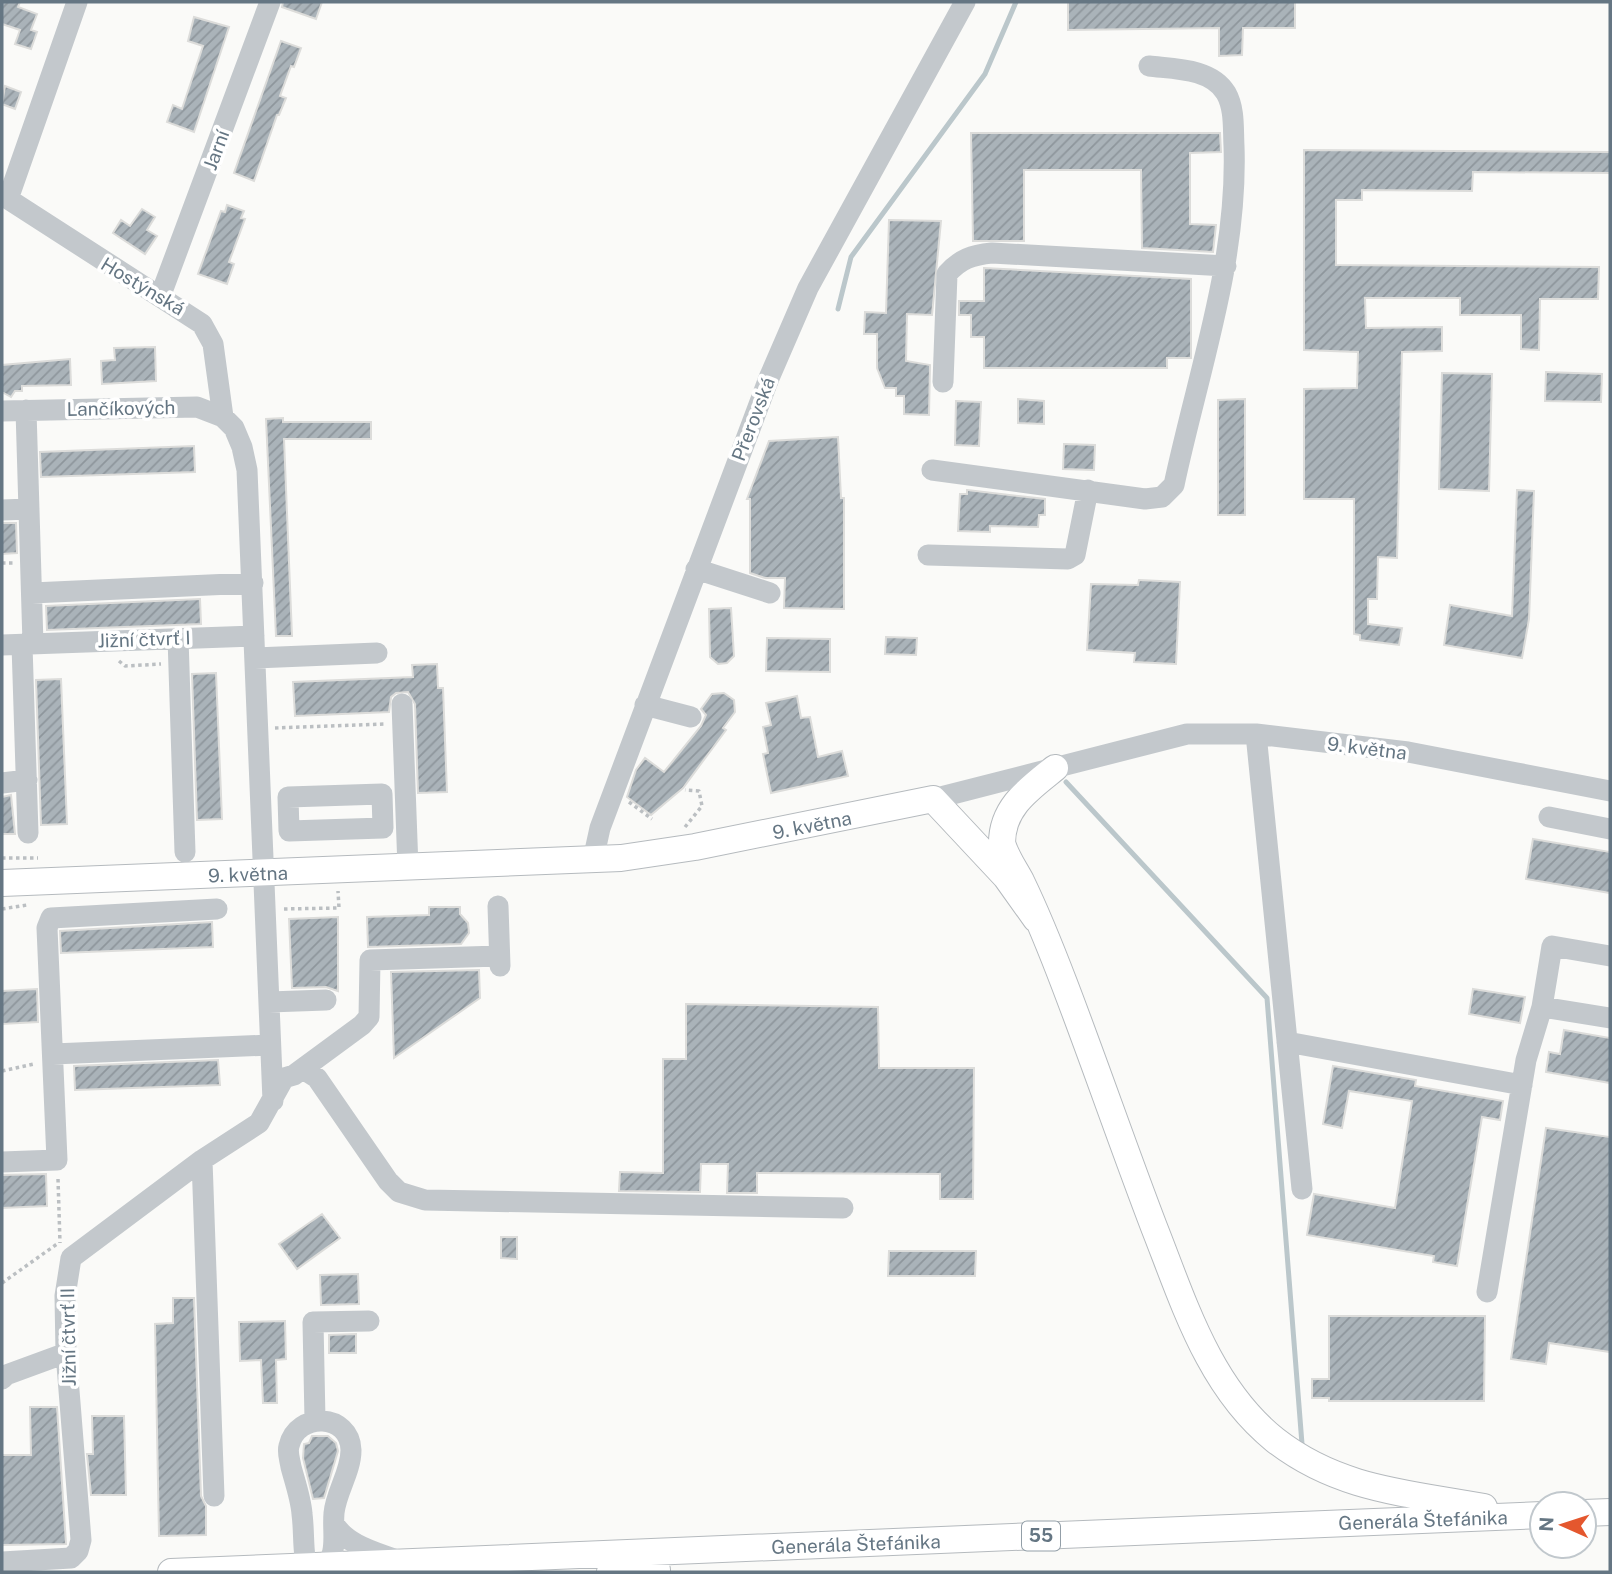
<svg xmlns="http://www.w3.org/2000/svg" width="1612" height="1574" font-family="'Public Sans',sans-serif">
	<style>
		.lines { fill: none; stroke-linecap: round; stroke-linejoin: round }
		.stream { stroke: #bbc7cb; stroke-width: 5 }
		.building { fill: url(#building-hatch); stroke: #dcdcda; stroke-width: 2 }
		.major-casing { stroke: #b5babe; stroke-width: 28 }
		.path { stroke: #bbbfc2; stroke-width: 3.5; stroke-dasharray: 3.5 3.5; stroke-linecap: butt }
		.minor { stroke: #c3c8cc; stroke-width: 21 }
		.major { stroke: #fff; stroke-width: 26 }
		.labels { text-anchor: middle; stroke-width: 7; stroke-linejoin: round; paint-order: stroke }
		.shield { fill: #fff; stroke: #939fa8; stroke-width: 2 }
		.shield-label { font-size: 18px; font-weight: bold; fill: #657683 }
		.street-label { font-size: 19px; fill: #657683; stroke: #fff }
	</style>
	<defs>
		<pattern id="building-hatch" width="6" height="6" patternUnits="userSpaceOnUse" patternTransform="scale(1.75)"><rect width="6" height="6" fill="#aab3b9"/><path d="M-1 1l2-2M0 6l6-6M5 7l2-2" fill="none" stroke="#8e969c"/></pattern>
	</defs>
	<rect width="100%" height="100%" fill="#fafaf8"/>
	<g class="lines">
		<path class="stream" d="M838,309l13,-52 134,-183 31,-72
			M1066,782l201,216 35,446"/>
	</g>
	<path class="building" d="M2,2h18l-2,5 19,7 -6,16 6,2 -6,17 -16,-5 5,-14 -18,-6z
		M283,2h39l-6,17 -34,-12z
		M1068,2h227v26h-52l-1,27 -23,1v-28l-151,2z
		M194,17l35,10 -35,105 -27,-10 6,-17 9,4 21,-63 -15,-5z
		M281,41l20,7 -7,19 -3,-1 -11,30 6,2 -7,17h-2l-23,66 -20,-8z
		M5,86l16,6 -6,17 -13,-5z
		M971,133h249l1,19 -31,1v71l26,1 -3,27 -71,-4 -1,-78h-117v71h-51z
		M1304,150l306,2v21l-137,-1 -1,19 -110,-1v10h-26v65l263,2 -1,32h-58l-1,51 -18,-1v-34h-61v-17h-95l1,30 76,-1v24l-40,1 -5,206 -19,-1 -1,42h-9v25l34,4 -3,17 -39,-5v-5l-6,-1v-135h-50v-110l53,-1 1,-36 -54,-2z
		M227,205l17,6 -3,7 4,1 -16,43 5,2 -7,20 -29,-10 23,-63 4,1z
		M142,209l13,8 -8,13 10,6 -12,18 -32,-21 8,-13 9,6z
		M889,220l52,1 -9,94 -25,-1 -1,47 24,4 -1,50 -25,-1v-18h-8v-8h-11l-8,-20v-34h-13l1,-22 21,1z
		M984,268l207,11v79h-24v10h-183v-31h-13v-22h-12v-14h25z
		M155,347l1,34 -54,3 -1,-23 14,-1 -1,-12z
		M70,359l1,26 -49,1v5h-7l-4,6 -9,-5v-27z
		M1546,372l56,2 -1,28 -56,-1z
		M1442,373l50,1 -3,117 -50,-2z
		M1018,399l26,2v23l-26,-1z
		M1245,399v116h-27v-115z
		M956,401l25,1 -2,44 -24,-1z
		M283,418v4h88v17h-87l8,197h-16l-10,-217z
		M838,437l3,61h3v111l-60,-1 1,-30h-20l-15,-5v-74h-3l22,-58z
		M1064,444l31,1 -1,25 -31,-1z
		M194,446l1,26 -154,5 -1,-25z
		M967,490l78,9v16h-6l-1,12 -48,-1v6l-32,-1 2,-37h7z
		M1517,490l17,1 -5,128 -7,39 -78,-13 6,-40 62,11z
		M2,523h14l1,30 -15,1z
		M1139,580l41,2 -4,82 -42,-2 1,-9 -48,-3 4,-66 47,1z
		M200,599l1,25 -154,6 -1,-24z
		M731,608l3,48 -7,7 -9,1 -8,-7 -1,-48z
		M886,637l31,1 -1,17 -31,-1z
		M767,638l63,1v33l-64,-1z
		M437,664l1,24h5l4,104 -29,1 -3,-89 -7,-12 -12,1 -5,4 -2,15 -94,4 -2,-34 120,-5 -1,-12z
		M216,673l6,146 -25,1 -5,-146z
		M61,679l6,145 -26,1 -5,-145z
		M724,693l10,7 1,12 -12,16 3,2 -43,58 -32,27 -24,-18 9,-27 9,-12 19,14 37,-46 5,-11 -5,-6 11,-15z
		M797,696l4,22 9,-1 8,40 24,-6 6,25 -77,17 -8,-39 5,-1 -5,-26 8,-2 -5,-22z
		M11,795l4,39h-13v-37z
		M1533,839l77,13v41l-84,-14z
		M429,907h31v7l8,9 1,10 -8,11 -93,3 -1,-30 62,-2z
		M338,917v74l-12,-4 -34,1 -3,-69z
		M212,922l1,25 -152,6 -1,-22z
		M479,970l1,28 -86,60 -3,-86z
		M37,989l1,33 -36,2v-33z
		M1473,989l52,8 -5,26 -51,-9z
		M686,1004l192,3 1,61h95l-1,131h-33v-25l-183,-1v20h-30l1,-29h-27l-1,28 -81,-1 1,-19 43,1v-114h23z
		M1564,1030l46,8v45l-64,-11 3,-20 11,2z
		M218,1060l2,25 -145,5 -1,-24z
		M1333,1066l83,14 -1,6 88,15 -3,19 -18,-3 -25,149 -24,-4 1,-6 -127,-21 7,-41 81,14 17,-107 -63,-10 -7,37 -19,-4z
		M1546,1128l64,9v215l-61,-9 -3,21 -35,-5z
		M46,1174l1,32 -45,2v-33z
		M322,1214l18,24 -43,31 -18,-25z
		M501,1237h16v22l-16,-1z
		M889,1251h87l-1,25h-87z
		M358,1274l1,30 -38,1 -1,-30z
		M173,1298h21l7,198 5,10v29l-47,1 -4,-212 18,-1z
		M1329,1316h156l-1,85h-155v-3h-17v-19h17z
		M285,1321l1,38 -10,1 1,43h-14l-2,-43 -21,1 -1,-39z
		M356,1334v19h-27v-18z
		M30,1407h27l9,137 -64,1v-90h29z
		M92,1416h32l2,79h-35l-4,-41h6z
		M312,1436h16l8,7 2,8 -14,47 -11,1 -10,-41 1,-14 5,-1z"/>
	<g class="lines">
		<defs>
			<path id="major" d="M1055,768c-26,21 -53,39 -53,75 4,14 12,25 19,38 16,33 30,68 43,102 31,81 59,163 90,244 30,76 55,160 121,213 64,50 133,53 209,67
				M2,883l619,-25 74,-11 238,-48 73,78 30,42
				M1584,1513l26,-1
				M171,1572l1371,-57
				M610,1572l47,-2"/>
		</defs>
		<use href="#major" class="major-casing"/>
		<path class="path" d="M2,563h12
			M119,661l6,5 36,-2
			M275,728l111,-4
			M629,802l23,17
			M685,827l17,-21 -3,-15 -14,-1
			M2,858h36
			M2,909l25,-4
			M284,909l55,-1 -1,-17
			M2,1071l32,-7
			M58,1179l2,64
			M2,1283l55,-39"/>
		<path class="minor" d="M2,195l200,129 11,20 10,73
			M8,199l69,-197
			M160,297l110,-295
			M943,382l4,-108c13,-15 25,-19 45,-21l234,13
			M26,410l7,234
			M2,411l195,-4 26,10 11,11 8,19 5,23 26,631
			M932,470l213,29 17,-2 12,-12c24,-113 64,-223 60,-339 -1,-17 1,-37 -8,-53 -15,-25 -52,-24 -77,-27
			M2,510l27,-1
			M928,555l140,4 7,-4 13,-65
			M696,569l74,24
			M32,593l221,-10
			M178,638l7,214
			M2,645l252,-9
			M22,645l6,188
			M255,658l122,-5
			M402,704l6,164
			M645,705l46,12
			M1256,734l46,455
			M2,783l25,-3
			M382,794l1,34 -94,3 -1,-34z
			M933,799l254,-65h69l152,18 202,39
			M1549,817l61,12
			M593,860l7,-32 169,-450 39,-90 157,-286
			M498,906l2,60
			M1610,956l-58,-10 -10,61 68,11
			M269,1002l57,-2
			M1287,1042l235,43
			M53,1054l217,-9
			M303,1069l14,9 71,103 11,11 26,8 418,8
			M2,1162l55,-2 -10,-232 4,-10 166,-9
			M1487,1292l39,-232 16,-53
			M2,1379l4,-4 60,-22
			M315,1420l-2,-98 56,-1
			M214,1496l-12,-336 57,-37 25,-45 10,-3 68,-50 7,-8 1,-57 129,-4
			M334,1524c14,22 42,28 65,37
			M2,1562l69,-4 7,-7 3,-11 -15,-187 -1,-57 6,-38 131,-98
			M320,1572c20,-18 12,-35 14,-59 2,-21 17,-41 17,-63 -1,-37 -54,-39 -62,-4 -2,7 1,14 2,21 4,15 10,32 11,47 2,15 1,29 3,43 4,7 12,11 18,15"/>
		<use href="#major" class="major"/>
	</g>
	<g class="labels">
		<rect class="shield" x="1022" y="1521.5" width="38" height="29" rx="5"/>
		<g class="shield-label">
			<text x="1041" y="1542">55</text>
		</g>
		<g class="street-label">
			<text transform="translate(216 150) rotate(-70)" y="7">Jarní</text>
			<text transform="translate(143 286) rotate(31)" y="7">Hostýnská</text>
			<text transform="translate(121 408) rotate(-1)" y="7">Lančíkových</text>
			<text transform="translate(753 419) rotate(-69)" y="7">Přerovská</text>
			<text transform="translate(144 639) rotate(-2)" y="7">Jižní čtvrť I</text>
			<text transform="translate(1367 748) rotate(7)" y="7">9. května</text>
			<text transform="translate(812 825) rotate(-11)" y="7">9. května</text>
			<text transform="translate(248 874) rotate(-2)" y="7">9. května</text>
			<text transform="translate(68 1337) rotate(-91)" y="7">Jižní čtvrť II</text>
			<text transform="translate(1423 1520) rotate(-2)" y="7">Generála Štefánika</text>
			<text transform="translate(856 1544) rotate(-2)" y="7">Generála Štefánika</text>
		</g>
	</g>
	<rect width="1612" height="1574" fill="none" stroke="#657683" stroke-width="7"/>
	<g transform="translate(1563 1525) rotate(273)"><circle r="33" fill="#ffffff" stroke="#c1c8cd" stroke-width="2"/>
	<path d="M0-5L12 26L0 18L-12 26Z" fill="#e4572e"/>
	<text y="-10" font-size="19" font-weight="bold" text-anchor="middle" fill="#657683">N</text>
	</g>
</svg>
